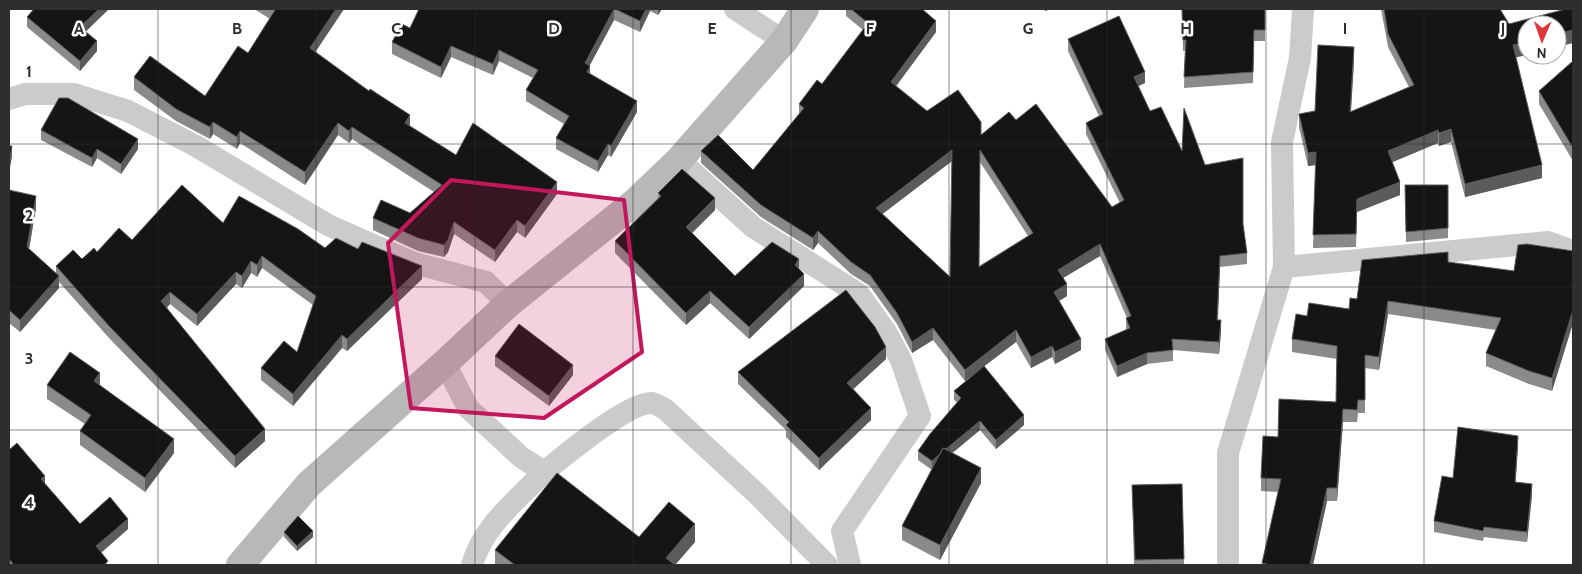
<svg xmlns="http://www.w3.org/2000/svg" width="1582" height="574" font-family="Cabin,sans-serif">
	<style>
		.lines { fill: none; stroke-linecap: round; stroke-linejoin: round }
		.street { stroke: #cbcbcb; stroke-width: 22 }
		.secondary { stroke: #b8b8b8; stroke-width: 28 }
		.wall { fill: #8a8a8a; fill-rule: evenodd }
		.shaded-wall { fill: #5b5b5b }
		.building { fill: #151515; stroke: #5b5b5b; fill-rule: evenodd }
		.marked { fill: #c2185b; fill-opacity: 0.2; stroke: #c2185b; stroke-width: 4; stroke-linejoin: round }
		.grid { fill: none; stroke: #2e2e2e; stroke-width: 1; stroke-opacity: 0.55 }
		.grid-label { font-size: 16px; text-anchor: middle; font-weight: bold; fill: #2e2e2e; stroke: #fff; stroke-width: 5; stroke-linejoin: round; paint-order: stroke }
	</style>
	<rect width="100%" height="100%" fill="#fff"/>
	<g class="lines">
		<path class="street" d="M735,9l49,32
			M9,99l16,-5h49l54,17 68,35 132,79 86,38 72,19 22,22
			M679,160l74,67 106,67 27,38 15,28 19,56 -78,115 8,34
			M1284,267l264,-25 25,9
			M445,363l23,45 53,49 23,15c20,-16 83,-69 107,-69 4,0 10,4 14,6l93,86 69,70
			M472,565c11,-39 45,-65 72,-93
			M1228,565v-112l56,-186 -2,-125 18,-84 3,-49"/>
		<path class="secondary" d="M240,565l69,-81 136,-121 63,-59 126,-101 45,-43 105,-119 21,-32"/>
	</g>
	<path class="wall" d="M34,9h75l-24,23 12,19 -17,20 -53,-44v-10z
		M256,9h88l-29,43 95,74 46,29 101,39 -32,44 -8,-6 -22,30 -41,-28 -6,18 -4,5 -26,-6 -45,-21v-12l37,-5 24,-21 -82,-53 -3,4 -11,-8 -33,50 -65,-42 -3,6 -24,-15 -3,5 -34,-18 -42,-31v-13l71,19 43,-43 22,-34 -14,-9z
		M419,9h243l-4,6 -8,-4 -10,21 -26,-12 -24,45v10l47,37 -26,45 -3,-2 -10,17 -42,-23v-11l8,-14 -38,-23v-11l7,-12 -34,-17 -6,14 -42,-18 -10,21 -49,-24v-12l18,-14z
		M846,9h76l14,23 -40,54 31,25 54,24 35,-15 96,87 8,-4 -34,-69v-11l13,-7 -31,-65v-12l77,44 -7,3 12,25 32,40 23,14 38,59 4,29v11l-27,3 -2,53 3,12 -2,22 -46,-4v11l-26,3 -30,13 -12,-27v-11l21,-9v-12h1l-27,-62 -37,22 4,18 -8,5 22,49 -26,14 -3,-7 -21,11 -15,-26 -32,24 40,59 -28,24 -16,-19 -28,23 29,30 -41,77 -38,-20v-14l30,-56 -14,-10v-9l39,-49 -3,-2v-9l27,-22 -16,12 -32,-41 -21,13 -15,-29 -27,-38 -19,-12 -33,-31 -5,7 -52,-33 -60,-54v-12l52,19 46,-56v-10l23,-20 41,-54 -17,-14zM952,161l-2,116 -68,-63zM980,162l48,74 -49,30z
		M1182,9h83v32h-11l-1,42 -69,5 1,-37h-2z
		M1381,9h119l16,49 26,120 -77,19 -14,-55 -12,4 -1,-3 -46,19 8,33 -43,17 -1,35 -43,1 3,-83 -8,1 -9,-39v-13l16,-3 39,-51 -3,52 58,-25 -21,-40z
		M1573,61v100l-34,-57v-13z
		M41,130l97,19 -17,25 -24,-16 -5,9 -51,-27z
		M1405,185l43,43v10l-42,4z
		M9,190l27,18 -7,41 27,24v-7l26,-7 15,-7 35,-12 91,-17 102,25 97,31 -75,72 -5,-3 -49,58 -32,-26v-12l36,-16 16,-47 -51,-37 -5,9 -6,-4 -9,15 -6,-4 -39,42 -27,-22 -3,4 98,133 -30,27 -126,-130 -50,-56v6l-39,44 -11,-9z
		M658,193l57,17 -23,23 43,43 64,-7 5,17 -55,53 -39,-36 -24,22 -71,-72v-12l43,-43z
		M1573,251v72l-21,68 -23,-7 -43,-18v-13l10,-23 -108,-16 -9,56 -14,-2v45h-7l-1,9h-14l-6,79h-10l-14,64h-51l16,-73 -17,-1v-13l17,-41 58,-35 1,-43 -45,-7v-13l15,-23 42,-7 8,-10 91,-37 66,9z
		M495,356l78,19 -24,31 -54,-40z
		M886,359l-33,30 18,31 -52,50 -33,-33v-7l-48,-46v-12z
		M47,385l53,1 74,67 -29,39 -65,-47v-14l5,-7 -38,-25z
		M1518,446l-3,37 17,12 -5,47 -43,-5 -1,4 -49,-9v-11l19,-43z
		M9,450l36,34 35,40 48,5 -27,24 7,12h-99z
		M1182,484l2,81h-50l-2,-80z
		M284,532l29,5 -16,14 -13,-14z
		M639,537l56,5 -20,23h-180v-15z"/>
	<path class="shaded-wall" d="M99,9h10l-29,28v-10z
		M336,9h8l-34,51v-12z
		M614,9v11l-29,54v-11z
		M646,9h4v2l-10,21v-11z
		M658,9h4l-4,6z
		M1045,9h7l-7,2z
		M936,21v11l-45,61v-11z
		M1573,30v13l-16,4v-13z
		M97,41v10l-17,20v-10z
		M1527,42v13l-14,3v-13z
		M451,46v11l-10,21v-11z
		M1354,47v13l-4,65v-13z
		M499,50v11l-6,14v-11z
		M590,66v11l-3,-5z
		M1145,72v11l-11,5v-11z
		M637,101v11l-26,45v-11z
		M410,115v12l-5,-4z
		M213,122v12l-3,5v-12z
		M338,123v12l-33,50v-13z
		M352,127v12l-3,4v-12z
		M1451,129v13l-12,4v-13z
		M1438,130v13l-50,21v-13z
		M240,131v12l-3,6v-12z
		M138,139v10l-17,25v-10z
		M608,144v11l-10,17v-11z
		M12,146v11l-3,16v-10z
		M97,149v9l-5,9v-9z
		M952,150v11l-76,58v-11z
		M1316,152v13l-8,1v-13z
		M1542,165v13l-77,19v-13z
		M557,182v12l-32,44v-12z
		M1400,182v13l-43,17 -1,35 1,-48z
		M36,196v12l-9,52v-13z
		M715,198v12l-29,29v-12z
		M517,220v12l-22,30v-12z
		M454,222v12l-6,18 -4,5v-12z
		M818,231v12l-5,7v-12z
		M1100,244v12l-42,25v-11z
		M262,256v12l-5,9v-12z
		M1220,256v11l-3,64v-11z
		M799,259v12l-4,-6z
		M251,261v12l-9,15v-12z
		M422,266v13l-75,72v-12z
		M236,272v12l-39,42v-12z
		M804,274v12l-55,53v-12z
		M59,276v12l-39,44v-12z
		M1067,284v12l-13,8v-12z
		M710,291v12l-24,22v-12z
		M170,292v12l-9,9v-12z
		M1388,301v13l-9,56v-13z
		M1573,310v13l-21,68v-13z
		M1221,320v12l-2,22v-12z
		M933,328v12l-21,13v-11z
		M1016,330v12l-51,39v-11z
		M342,335v13l-49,58v-12z
		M1081,339v11l-26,14v-12z
		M1052,346v11l-21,11v-11z
		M886,347v12l-39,36v-12z
		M1147,353v11l-30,13v-11z
		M573,365v10l-24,31v-10z
		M100,373v13l-6,-5z
		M871,408v12l-52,50v-12z
		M1343,409v13l-6,79v-13z
		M1024,415v10l-28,24v-9z
		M980,421v9l-48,40v-9z
		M265,429v12l-30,27v-12z
		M1518,436v10l-3,47v-11z
		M174,439v14l-29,39v-14z
		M981,468v15l-41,77v-15z
		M45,476v10l-4,-7z
		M1532,484v11l-5,47v-10z
		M1327,488v13l-14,64h-3z
		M128,519v10l-32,28v-11z
		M695,524v18l-20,23 -9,-7z
		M313,531v6l-16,14v-5z"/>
	<path class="building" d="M34,9h65l-19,18 17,14 -17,20 -53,-44z
		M273,9h63l-26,39 59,43 1,-2 40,26 -5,8 51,32 17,-32 84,59 -32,44 -8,-6 -22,30 -41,-28 -6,18 -4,5 -26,-7 -45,-20 8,-18 29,13 32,-28 -90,-58 -3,4 -11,-8 -33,49 -65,-41 -3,6 -24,-15 -3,5 -34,-18 -42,-32 16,-21 55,40 33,-50 10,7 27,-43z
		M419,9h195l-29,54 5,3 -3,6 50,29 -26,45 -3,-2 -10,17 -42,-23 13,-22 -43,-26 12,-20 -39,-20 -6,14 -42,-18 -10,21 -49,-25 10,-18 8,4z
		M615,9h31l-6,12z
		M851,9h71l14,12 -45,61 36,29 31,-21 23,32v13l28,-23 7,8 20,-16 76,103 12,-7 -38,-77 17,-9 -35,-75 51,-23 26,56 -11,5 16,34 11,-4 21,44 2,-43 21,57 38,-7v66l4,29 -27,3 -3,64h4l-2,22 -47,-3 1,11 -26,3 -30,13 -12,-27 25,-11 -4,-10 5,-2 -31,-72 -42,26 9,14 -13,8 27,47 -26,13 -3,-6 -21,11 -15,-27 -51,40 -32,-42 -21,14 -15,-29 -27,-38 -19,-13 -33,-31 -5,7 -52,-33 -60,-54 17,-16 35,35 51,-62 -5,-4 18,-24 5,4 46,-61zM952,150l-2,127 -74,-69zM980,150l53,83 -54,34z
		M1182,9h83v21h-11l-1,42 -69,5 2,-37h-3z
		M1384,9h116l9,15 57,-15h7v21l-16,4v-9h-30v17l-14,3 29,120 -77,19 -14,-55 -12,4 -1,-3 -50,21 12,31 -43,17 -1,35 -43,1 3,-83 -8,1 -9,-39 16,-3 3,-66 36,2 -4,65 64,-27 -26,-51z
		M1573,61v87l-34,-57z
		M59,98h9l70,41 -17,25 -24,-15 -5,9 -51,-28z
		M9,146h3l-3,17z
		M682,169l33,29 -29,29 49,49 37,-34 27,17 -4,6 9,9 -55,53 -39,-36 -24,22 -71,-72 46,-45 -3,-3z
		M182,185l41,38 16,-27 59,33 27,19 11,-10 22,11 4,-7 60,24 -75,73 -5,-4 -49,59 -32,-26 23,-27 13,11 19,-56 -54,-40 -5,9 -6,-4 -9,15 -6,-4 -39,42 -27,-22 -9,9 104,128 -30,27 -126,-130 -53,-60 17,-16 9,9 12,-11 3,4 22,-24 13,12z
		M1405,185h43v43l-42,4z
		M9,190l27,6 -9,51 32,29 -39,44 -11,-10z
		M1527,244l46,7v59l-21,68 -23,-7 -43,-18 15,-35 -113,-17 -9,56 -14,-2v45h-7l-1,10 -14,-1 -6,79h-10l-17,77h-39l-9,-2 19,-84 -20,-1 2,-42 15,1 1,-38 57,3 1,-56 -45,-7 4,-25 11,2 2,-13 40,6 1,-11 7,1 5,-39 86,-8v10l66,9 4,-26z
		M846,290l29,37 11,20 -39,36 24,25 -52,50 -33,-33 3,-3 -51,-50z
		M519,324l54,41 -24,31 -54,-40z
		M70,352l30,21 -6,8 80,58 -29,39 -65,-47 11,-16 -44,-30z
		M984,366l40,49 -28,25 -16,-19 -34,28 -3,-1 -3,6 -8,7 -14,-10 12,-17 31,-36 -7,-7z
		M1458,427l60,9 -3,46 17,2 -5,48 -43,-5 -1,4 -49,-10 8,-45 11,2z
		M17,443l28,33 -4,3 39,45 30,-27 18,22 -32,27 12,15 -4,4h-90l-5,-6v-109z
		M943,448l38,20 -41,77 -38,-19z
		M557,473l82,64 30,-35 26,22 -29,34 9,7h-160l-20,-15z
		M1182,484l2,75 -49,1 -3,-75z
		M298,516l15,15 -16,15 -13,-14z"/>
	<path class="marked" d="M451,180l173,20 18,152 -98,66 -133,-10 -23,-165z"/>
	<path class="grid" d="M158,9v556M316,9v556M475,9v556M633,9v556M791,9v556M949,9v556M1107,9v556M1266,9v556M1424,9v556M9,144h1564M9,287h1564M9,430h1564"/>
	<g class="grid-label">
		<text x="79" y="34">A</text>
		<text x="237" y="34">B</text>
		<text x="396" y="34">C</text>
		<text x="554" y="34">D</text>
		<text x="712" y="34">E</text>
		<text x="870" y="34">F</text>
		<text x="1028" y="34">G</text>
		<text x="1186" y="34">H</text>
		<text x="1345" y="34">I</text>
		<text x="1503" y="34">J</text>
		<text x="29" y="77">1</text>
		<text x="29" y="221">2</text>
		<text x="29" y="364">3</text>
		<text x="29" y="508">4</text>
	</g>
	<rect width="1582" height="574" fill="none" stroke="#2e2e2e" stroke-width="20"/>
	<g transform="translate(1542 40) rotate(182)"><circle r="24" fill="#ffffff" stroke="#ababab"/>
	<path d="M0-4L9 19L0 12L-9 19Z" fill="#de3739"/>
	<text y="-8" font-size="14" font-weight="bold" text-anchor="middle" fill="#2e2e2e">N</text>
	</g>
</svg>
